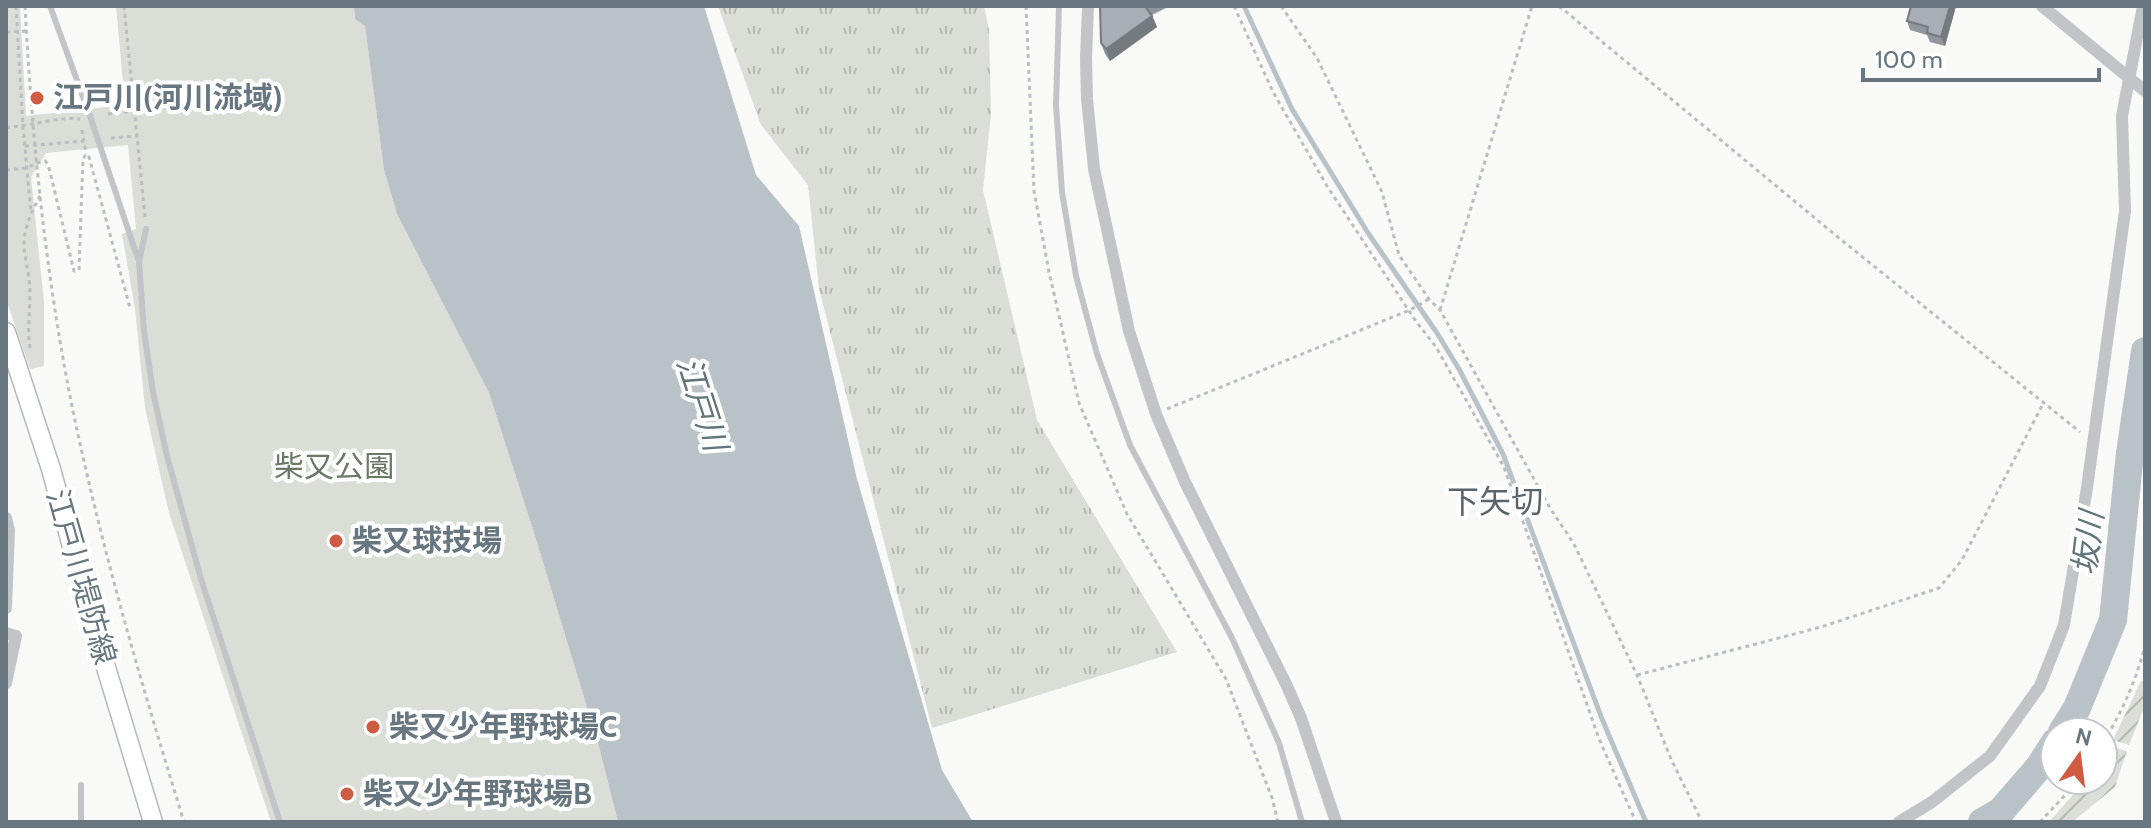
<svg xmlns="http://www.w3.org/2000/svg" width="2151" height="828" font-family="Cabin,'Noto Sans JP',sans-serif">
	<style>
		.grass { fill: url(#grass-tufts) }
		.park { fill: #daded7 }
		.garden { fill: url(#garden-furrows) }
		.water { fill: #b9c3c7 }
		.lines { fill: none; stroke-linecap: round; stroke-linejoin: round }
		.stream { stroke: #b9c3c7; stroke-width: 5 }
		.river { stroke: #b9c3c7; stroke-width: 28 }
		.secondary-casing { stroke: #b4b9bd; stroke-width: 21 }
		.path { stroke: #bbbec0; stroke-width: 3; stroke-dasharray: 4 4; stroke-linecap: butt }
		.service { stroke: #c1c5c8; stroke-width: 6 }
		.minor { stroke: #c1c5c8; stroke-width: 12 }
		.secondary { stroke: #fff; stroke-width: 18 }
		.wall { fill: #90969b }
		.shaded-wall { fill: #757a7e }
		.building { fill: #a7aeb4; stroke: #757a7e; stroke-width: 2 }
		.poi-dot { fill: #cf5b42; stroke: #fff; stroke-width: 3 }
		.labels { text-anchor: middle; stroke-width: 8; stroke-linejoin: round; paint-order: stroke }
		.poi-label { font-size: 30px; font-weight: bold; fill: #67767f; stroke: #fff; text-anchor: start }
		.park-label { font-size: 30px; fill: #6a7866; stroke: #fff }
		.street-label { font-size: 30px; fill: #67767f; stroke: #fff }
		.water-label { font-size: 32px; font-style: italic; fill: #637478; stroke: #fff }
		.neighbourhood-label { font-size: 32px; fill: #59646b; stroke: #fff }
	</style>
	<defs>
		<pattern id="grass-tufts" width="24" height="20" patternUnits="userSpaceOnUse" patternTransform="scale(2)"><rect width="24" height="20" fill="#daded7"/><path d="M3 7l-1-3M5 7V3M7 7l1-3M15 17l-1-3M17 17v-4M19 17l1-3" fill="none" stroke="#b5b9b4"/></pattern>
		<pattern id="garden-furrows" width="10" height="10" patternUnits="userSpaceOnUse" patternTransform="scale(2)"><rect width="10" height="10" fill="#daded7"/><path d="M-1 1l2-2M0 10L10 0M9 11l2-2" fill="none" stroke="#b5b9b4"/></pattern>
	</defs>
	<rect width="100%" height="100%" fill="#f9f9f8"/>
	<path class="grass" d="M718,6h266l5,24 2,84 -8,76 54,230 140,232 -245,76 -113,-439 -11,-104 -47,-60z"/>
	<path class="park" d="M6,6h14l6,110 99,-11 -9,-99h238l1,13 10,6 19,145 13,44 92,179 46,143 64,211 19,75h-347l-102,-309 -24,-105 -10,-99 -13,-75 14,-5 -8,-84 -82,8 -15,24 13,125v64l-14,3 -24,-70z"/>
	<path class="garden" d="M2141,681l4,1v23l-16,40 -16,-5z
		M2107,746l20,5 -12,36 -43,35h-23l37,-42h17v-27z"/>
	<path class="water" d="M354,6h350l52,169 43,51 58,253 85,291 31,52h-355l-19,-75 -64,-211 -46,-143 -92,-179 -13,-44 -19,-144 -10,-7z"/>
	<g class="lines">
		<path class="stream" d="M1244,6l48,103 76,124 69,100 22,36 44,85 99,265 44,103"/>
		<path class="river" d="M2062,732l15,-24 36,-88 17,-167 15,-102
			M1982,822l19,-11 38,-44 16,-25"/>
		<defs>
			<path id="secondary" d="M6,332l45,137 43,159 59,194"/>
		</defs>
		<use href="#secondary" class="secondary-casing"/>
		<path class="path" d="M16,6l7,121 8,86
			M25,6c7,135 21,272 48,405 29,139 69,275 111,411
			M124,6l21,211
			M1026,6l8,185 15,81 30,131 48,111 99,165 46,119 6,24
			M1234,6l39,86 54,94 88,134 21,27 68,120 95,272 37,83
			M1281,6l36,52 65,134 17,63 30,44 11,11 110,198 24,36 63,131 34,84 31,63
			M1559,6l280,232 241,194
			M6,32l20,-1
			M108,114l28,-3
			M6,127c25,0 51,-11 74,-8
			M82,130l4,24
			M111,138l27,-2
			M25,146l59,-5
			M6,170l21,-2 10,-5 8,-2 3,3 26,107 5,-1 4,-111 3,-5 3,3 41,151
			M1440,310l92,-304
			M30,348c-3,-18 0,-37 0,-56 0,-12 -3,-24 -5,-37 -4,-21 5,-40 15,-59
			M1167,409l243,-99 19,-11
			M1637,675l184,-48 118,-39 23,-28 81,-156
			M2103,742c19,-29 33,-62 42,-96
			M2040,822l39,-42"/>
		<path class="service" d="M50,6l40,110 48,143
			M1059,6l-3,99 6,87 14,84 21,78 33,91 102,193 47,105 23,79
			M146,229l-7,33 5,69 9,61 14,64 34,123 79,243
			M81,785v37"/>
		<path class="minor" d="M1088,6l-2,52 1,41 7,70 35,162 27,83 29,68 101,202 15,34 35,104
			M2042,6l103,85
			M6,518l3,12 -3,78
			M6,633l10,3 -10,47
			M1899,822l33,-20 58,-46 50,-70 24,-61 23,-137 38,-277 -3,-95 21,-110"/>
		<use href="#secondary" class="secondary"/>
	</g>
	<path class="wall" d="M1100,6h70l-18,9 5,12 -47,34 -5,-7 -4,-11z
		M1911,6h45l-11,40 -15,-4 -3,-7 -17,-5 -3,-9z"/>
	<path class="shaded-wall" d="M1950,6h6l-11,40 -4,-9z
		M1152,16l5,11 -47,34 -4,-12z"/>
	<path class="building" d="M1100,6h45l7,10 -46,33 -5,-6z
		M1911,6h39l-9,31 -14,-4 1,-6 -21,-6z"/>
	<g class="poi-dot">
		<circle cx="37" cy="98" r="8"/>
		<circle cx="336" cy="541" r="8"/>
		<circle cx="373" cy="727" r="8"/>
		<circle cx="347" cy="794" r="8"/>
	</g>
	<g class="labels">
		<g class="poi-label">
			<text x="53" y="108">江戸川(河川流域)</text>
			<text x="352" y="551">柴又球技場</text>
			<text x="389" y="737">柴又少年野球場C</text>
			<text x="363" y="804">柴又少年野球場B</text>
		</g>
		<g class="park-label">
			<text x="334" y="477">柴又公園</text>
		</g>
		<g class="street-label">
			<text transform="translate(81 577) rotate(74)" y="10">江戸川堤防線</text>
		</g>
		<g class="water-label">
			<text transform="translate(702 404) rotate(72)" y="11">江戸川</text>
			<text transform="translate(2088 543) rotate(-83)" y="11">坂川</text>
		</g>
		<g class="neighbourhood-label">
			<text x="1495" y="513">下矢切</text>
		</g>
	</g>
	<rect width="2151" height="828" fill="none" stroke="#67767f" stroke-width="16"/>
	<g transform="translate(2079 756) rotate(14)"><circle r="38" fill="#ffffff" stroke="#c2c8cc" stroke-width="2"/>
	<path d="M0-6L14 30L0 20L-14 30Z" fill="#cf5b42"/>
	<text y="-12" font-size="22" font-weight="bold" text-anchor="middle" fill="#67767f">N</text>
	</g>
	<path d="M1863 68v12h236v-12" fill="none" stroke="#67767f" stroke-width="4"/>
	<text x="1875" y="68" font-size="24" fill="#67767f" stroke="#ffffff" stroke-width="6" paint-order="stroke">100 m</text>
</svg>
